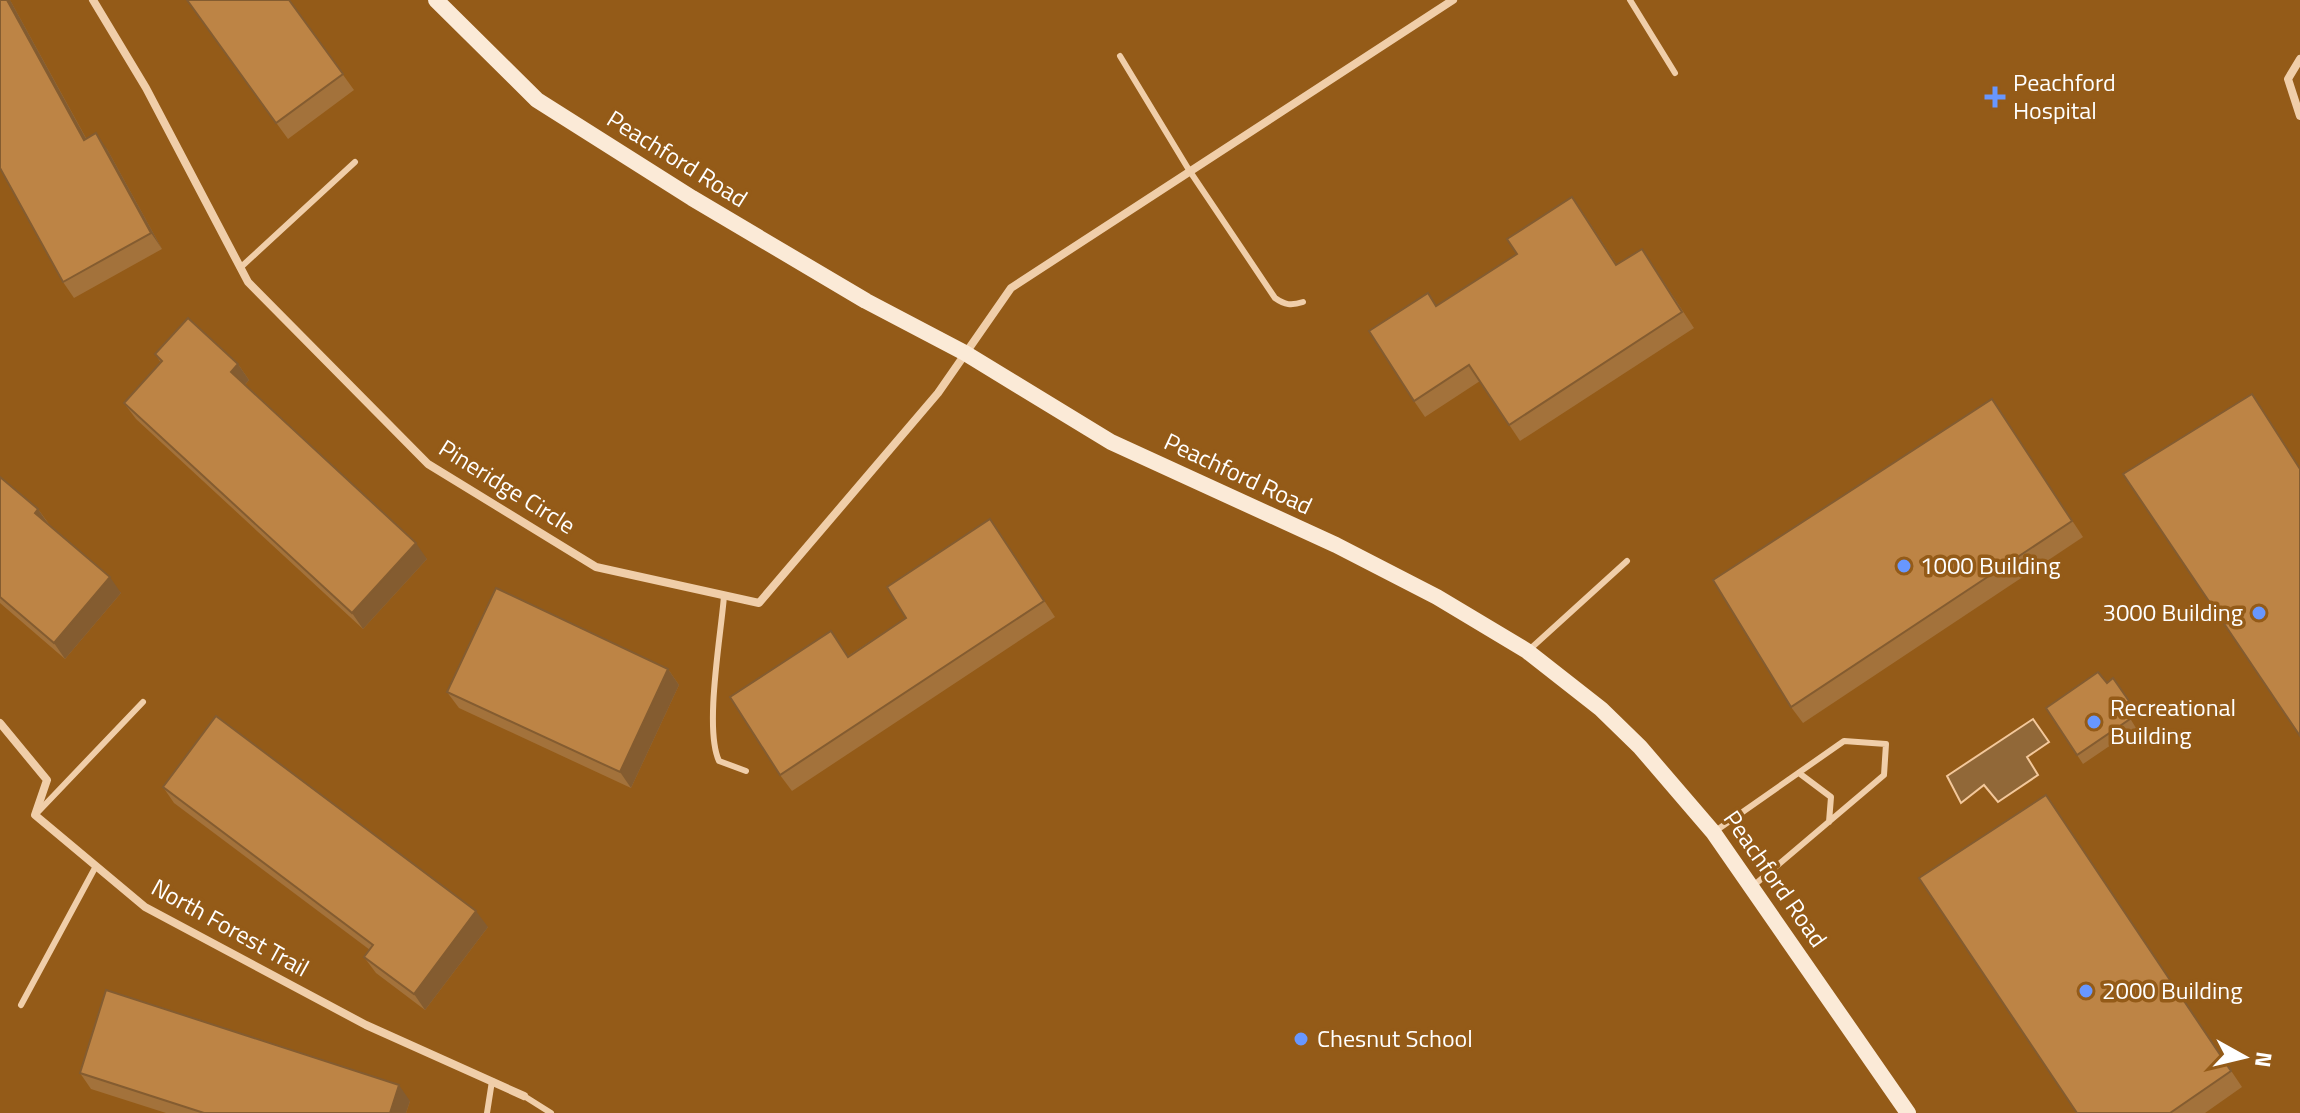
<svg xmlns="http://www.w3.org/2000/svg" width="2300" height="1113" font-family="'Titillium Web',sans-serif">
	<style>
		.water { fill: #916838; stroke: #f3c89b; stroke-width: 2 }
		.lines { fill: none; stroke-linecap: round; stroke-linejoin: round }
		.lane { stroke: #f0cea9; stroke-width: 6 }
		.street { stroke: #f0cea9; stroke-width: 8 }
		.secondary { stroke: #fbead7; stroke-width: 16 }
		.wall { fill: #a3723b }
		.shaded-wall { fill: #845c30 }
		.building { fill: #bd8445; stroke: #845c30; stroke-width: 2 }
		.poi-dot { fill: #6897ff; stroke: #945b18; stroke-width: 3 }
		.labels { text-anchor: middle; stroke-width: 7; stroke-linejoin: round; paint-order: stroke }
		.poi-label { font-size: 24px; fill: #fff; stroke: #945b18; text-anchor: start }
		.street-label { font-size: 24px; fill: #fff; stroke: #945b18 }
	</style>
	<rect width="100%" height="100%" fill="#945b18"/>
	<path class="water" d="M2033,719l16,23 -22,15 11,18 -40,27 -14,-17 -23,18 -14,-27z"/>
	<g class="lines">
		<path class="lane" d="M1630,0l45,73
			M1120,56l69,114 86,128c10,7 16,8 28,4
			M240,268l115,-106
			M724,596c-3,39 -20,133 -5,165l27,10
			M1529,650l98,-89
			M1799,773l32,24 -2,25
			M38,812l105,-110
			M1714,832l130,-91 42,3 -2,31 -131,111
			M21,1005l75,-139
			M524,1096l27,17
			M487,1113l5,-32"/>
		<path class="street" d="M93,0l53,88 102,194 180,182 168,103 163,36 179,-210 73,-105 442,-288
			M2300,59l-12,20 12,37
			M0,723l47,57 -12,35 110,92 221,118 158,71"/>
		<path class="secondary" d="M436,0l101,100 155,98 174,103 99,52 146,89 225,103 101,52 90,54 74,58 39,38 73,85 195,281"/>
	</g>
	<path class="wall" d="M10,0l76,138 21,11 55,100 -88,49 -11,-16z
		M187,0h102l65,90 -66,49z
		M1583,213l34,52 25,-16 52,79 -174,113 -40,-60 -55,36 -11,-16 23,-95z
		M155,354l83,10 11,16 -4,5 182,174 -64,70 -227,-210 -12,-16 37,-40z
		M1992,399l91,138 -280,186 -12,-16z
		M0,477l38,32 11,15 72,69 -56,66 -65,-56z
		M1001,535l54,82 -263,174 -12,-16 68,-119 58,-38z
		M668,669l11,16 -48,103 -172,-80 -12,-16z
		M2113,678l22,32 -7,5 8,13 -53,36 -37,-56 61,-25z
		M163,787l325,140 -63,83 -49,-37 -12,-16 6,-7 -196,-147z
		M2046,795l196,292 -37,26h-128z
		M80,1073l330,28 -4,12h-240l-75,-24z"/>
	<path class="shaded-wall" d="M7,0h3l85,155 -11,-15z
		M96,133l11,16 55,100 -11,-16z
		M238,364l11,16 -7,8 -11,-16z
		M38,509l11,16 -14,-12z
		M416,543l11,16 -64,70 -11,-16z
		M110,577l11,16 -56,66 -11,-16z
		M668,669l11,16 -48,103 -11,-16z
		M476,911l12,16 -63,83 -11,-16z
		M399,1085l11,16 -4,12h-16z"/>
	<path class="building" d="M0,0h7l77,140 12,-7 55,100 -88,49 -63,-114z
		M187,0h102l54,74 -67,49z
		M1572,197l44,68 26,-16 40,63 -173,113 -40,-60 -55,36 -45,-70 59,-38 8,13 81,-52 -10,-15z
		M188,318l50,46 -7,8 185,171 -64,70 -228,-210 38,-42 -7,-7z
		M2252,394l48,75v267l-177,-262z
		M1992,399l80,122 -281,186 -78,-127z
		M0,477l38,32 -3,4 75,64 -56,66 -54,-46z
		M990,519l54,82 -264,174 -50,-78 101,-66 17,26 58,-39 -19,-31z
		M496,588l172,81 -48,103 -173,-80z
		M2098,672l9,11 6,-5 16,23 -7,6 8,12 -53,36 -31,-47z
		M216,716l260,195 -62,83 -50,-37 9,-12 -210,-158z
		M2046,795l185,276 -61,42h-93l-158,-235z
		M106,990l293,95 -9,28h-186l-124,-40z"/>
	<g class="poi-dot">
		<path d="M1991 85h8v8h8v8h-8v8h-8v-8h-8v-8h8z"/>
		<circle cx="1904" cy="566" r="8"/>
		<circle cx="2259" cy="613" r="8"/>
		<circle cx="2094" cy="722" r="8"/>
		<circle cx="2086" cy="991" r="8"/>
		<circle cx="1301" cy="1039" r="8"/>
	</g>
	<g class="labels">
		<g class="poi-label">
			<text x="2013" y="91">Peachford<tspan x="2013" dy="28">Hospital</tspan></text>
			<text x="1920" y="574">1000 Building</text>
			<text x="2243" y="621" text-anchor="end">3000 Building</text>
			<text x="2110" y="716">Recreational<tspan x="2110" dy="28">Building</tspan></text>
			<text x="2102" y="999">2000 Building</text>
			<text x="1317" y="1047">Chesnut School</text>
		</g>
		<g class="street-label">
			<text transform="translate(677 159) rotate(32)" y="8">Peachford Road</text>
			<text transform="translate(1238 474) rotate(25)" y="8">Peachford Road</text>
			<text transform="translate(507 487) rotate(32)" y="8">Pineridge Circle</text>
			<text transform="translate(1775 879) rotate(55)" y="8">Peachford Road</text>
			<text transform="translate(230 928) rotate(29)" y="8">North Forest Trail</text>
		</g>
	</g>
	<g transform="translate(2244 1057) rotate(98)" stroke="#945b18" stroke-width="6" paint-order="stroke">
	<path d="M0-6L14 30L0 20L-14 30Z" fill="#ffffff"/>
	<text y="-12" font-size="22" font-weight="bold" text-anchor="middle" fill="#ffffff">N</text>
	</g>
</svg>
